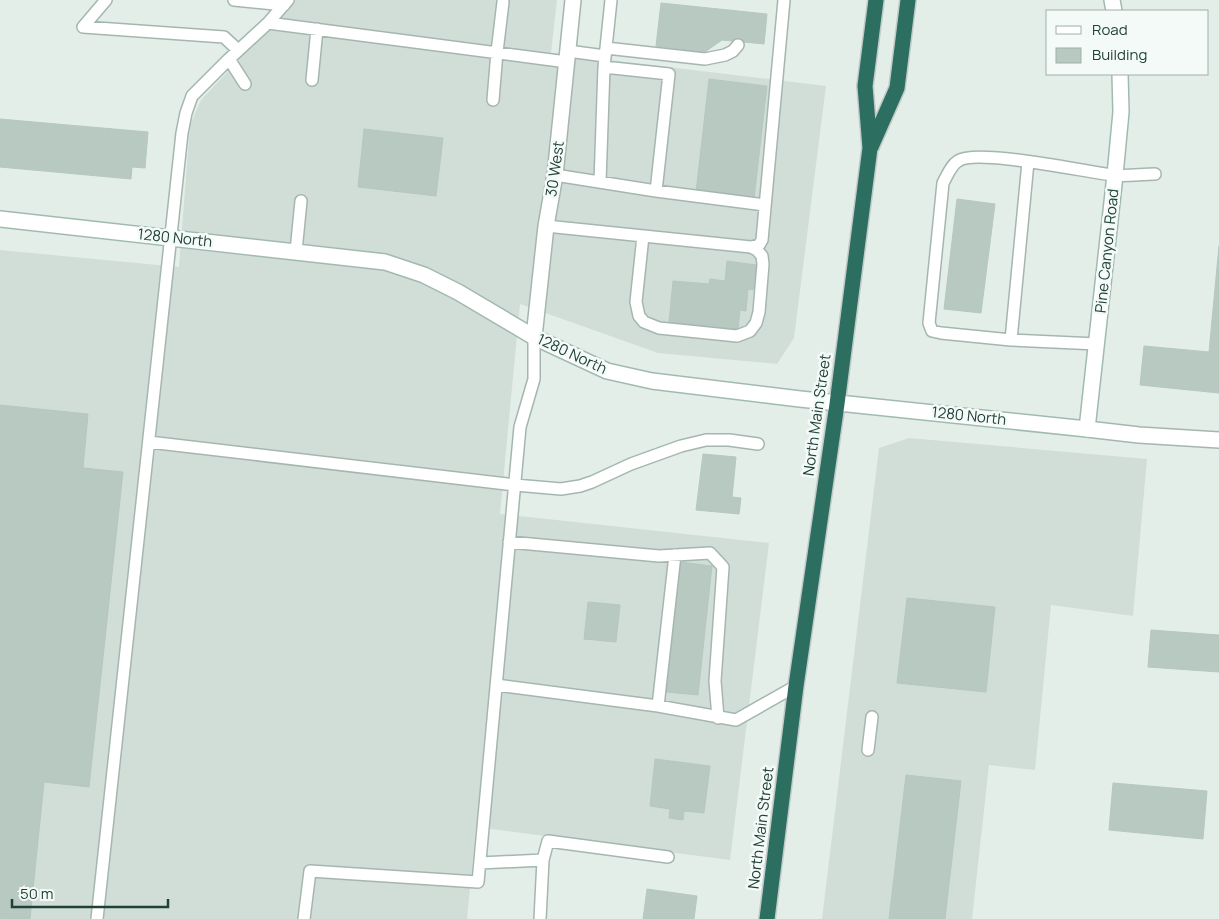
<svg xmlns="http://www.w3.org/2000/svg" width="1219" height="919" font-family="Manrope,sans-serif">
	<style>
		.built { fill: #d1ded8 }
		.building { fill: #b8c9c2; stroke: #b5c8c0 }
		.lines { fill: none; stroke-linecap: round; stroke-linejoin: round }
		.lane-casing { stroke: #a5b6b0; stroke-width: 14 }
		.street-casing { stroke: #a5b6b0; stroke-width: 18 }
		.secondary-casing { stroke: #a1bab1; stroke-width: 18 }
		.highway-casing { stroke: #c1cac7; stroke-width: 18 }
		.lane { stroke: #fff; stroke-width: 11 }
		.street { stroke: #fff; stroke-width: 15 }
		.secondary { stroke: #fff; stroke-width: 15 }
		.highway { stroke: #2c6e60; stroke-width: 15 }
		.labels { text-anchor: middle; stroke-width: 5; stroke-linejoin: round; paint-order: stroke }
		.street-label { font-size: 15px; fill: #214038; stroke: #f4faf7 }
	</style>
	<rect width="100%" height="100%" fill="#e3eee9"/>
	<path class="built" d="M295,0h262l-6,53 275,33 -32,252 -17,26 -119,-11 -138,-49 -20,210 269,29 -39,317 -254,-33 -9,92h-467v-669l179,17 11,-142 11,-25z
		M909,438l238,21 -14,157 -82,-11 -16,165 -46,-5 -17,154h-150l57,-471z"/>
	<path class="building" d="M661,3l106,11 -3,30 -42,-4 -17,12 -49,-6z
		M709,79l58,7 -13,113 -58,-7z
		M0,119l148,13 -3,36 -13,-1 -1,12 -131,-12z
		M364,129l79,9 -7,58 -78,-9z
		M957,199l38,5 -14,109 -37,-4z
		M1219,246v147l-79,-8 4,-39 65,6z
		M727,261l29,4 -3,25 -5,-1 -2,22 -6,-1 -2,19 -69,-7 4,-41 36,3 1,-5 15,2z
		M0,405l88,9 -5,54 40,4 -34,315 -45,-5 -14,137h-30z
		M703,454l33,3 -4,40 9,1 -2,16 -43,-4z
		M680,562l32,4 -14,129 -32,-3z
		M907,598l88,9 -9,85 -89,-9z
		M588,602l32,3 -4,37 -32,-3z
		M1151,630l68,5v37l-71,-5z
		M655,759l55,7 -6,47 -20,-2 -1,9 -14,-2 1,-9 -20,-3z
		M906,775l55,6 -16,138h-56z
		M1113,783l94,8 -4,48 -94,-9z
		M647,889l50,7 -3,23h-51z"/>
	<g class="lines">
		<defs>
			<path id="lane" d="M106,0l-23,27 141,10 14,13
				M234,0l50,5
				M268,23l299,39
				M606,48l99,11 20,-4 8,-4 5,-6
				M568,51l37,5
				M229,59l16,25
				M604,67l65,7 -13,117
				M312,80l5,-51
				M493,100l4,-48 6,-50
				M555,175l101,16 109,14
				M600,182l4,-115 7,-67
				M546,226l205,21 6,3 5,6 1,8 -4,48 -3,11 -6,8 -13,5 -78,-8 -15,-6 -5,-6 -3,-14 7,-66
				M751,247l8,-2 3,-5 22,-240
				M296,251l5,-50
				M1011,340l17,-178
				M1097,344l-86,-4 -70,-7 -9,-2 -3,-8 14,-140c4,-7 8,-18 15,-22 18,-13 128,11 155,14 13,2 28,-1 42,-1
				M149,442l366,43 46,4 19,-3 12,-4 39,-18 50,-18 25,-6h23l29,4
				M509,542l150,14 51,-3 13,14 -8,114 3,37
				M496,685l162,21 78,14 60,-34
				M658,706l17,-151
				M868,750l4,-33
				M480,863l63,-3 5,-19 120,16
				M97,919l85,-786 4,-20 6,-17 37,-37 39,-36 20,-23
				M304,919l6,-48 168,11 42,-455 14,-48v-42
				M540,919l3,-59"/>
			<path id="street" d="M534,337l12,-111 9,-51 18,-175
				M1087,429l52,6 80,5"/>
			<path id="secondary" d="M1112,0l2,11
				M0,219l385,43 39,13 34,17 76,45 73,34 45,10 148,18 287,30 28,-254 6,-63 -1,-38"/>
			<path id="highway" d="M871,147l26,-59 11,-88
				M767,919l29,-233 41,-282 33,-256 -5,-62 11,-86"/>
		</defs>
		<use href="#lane" class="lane-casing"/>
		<use href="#street" class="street-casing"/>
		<use href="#secondary" class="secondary-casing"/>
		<use href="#highway" class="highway-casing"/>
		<use href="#lane" class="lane"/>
		<use href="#street" class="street"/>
		<use href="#secondary" class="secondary"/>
		<use href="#highway" class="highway"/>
	</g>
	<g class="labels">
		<g class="street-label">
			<text transform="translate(555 169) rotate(-82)" y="5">30 West</text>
			<text transform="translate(175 238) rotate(6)" y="5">1280 North</text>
			<text transform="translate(1107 251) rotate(-84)" y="5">Pine Canyon Road</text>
			<text transform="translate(572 354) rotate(25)" y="5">1280 North</text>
			<text transform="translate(817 415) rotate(-82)" y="5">North Main Street</text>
			<text transform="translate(969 416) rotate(6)" y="5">1280 North</text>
			<text transform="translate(761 828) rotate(-83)" y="5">North Main Street</text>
		</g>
	</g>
	<rect x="1046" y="10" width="162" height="65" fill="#f4faf7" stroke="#a0b0ab"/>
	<rect x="1056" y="26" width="25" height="8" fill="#ffffff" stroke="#a0b0ab"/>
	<text x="1092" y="35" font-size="15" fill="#214038">Road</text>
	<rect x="1056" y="48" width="25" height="15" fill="#b8c9c2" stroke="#a0b0ab"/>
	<text x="1092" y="60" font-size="15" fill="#214038">Building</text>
	<path d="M12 899v8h156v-8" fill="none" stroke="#214038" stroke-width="2.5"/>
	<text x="20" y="899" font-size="15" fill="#214038" stroke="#f4faf7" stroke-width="4" paint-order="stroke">50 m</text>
</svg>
